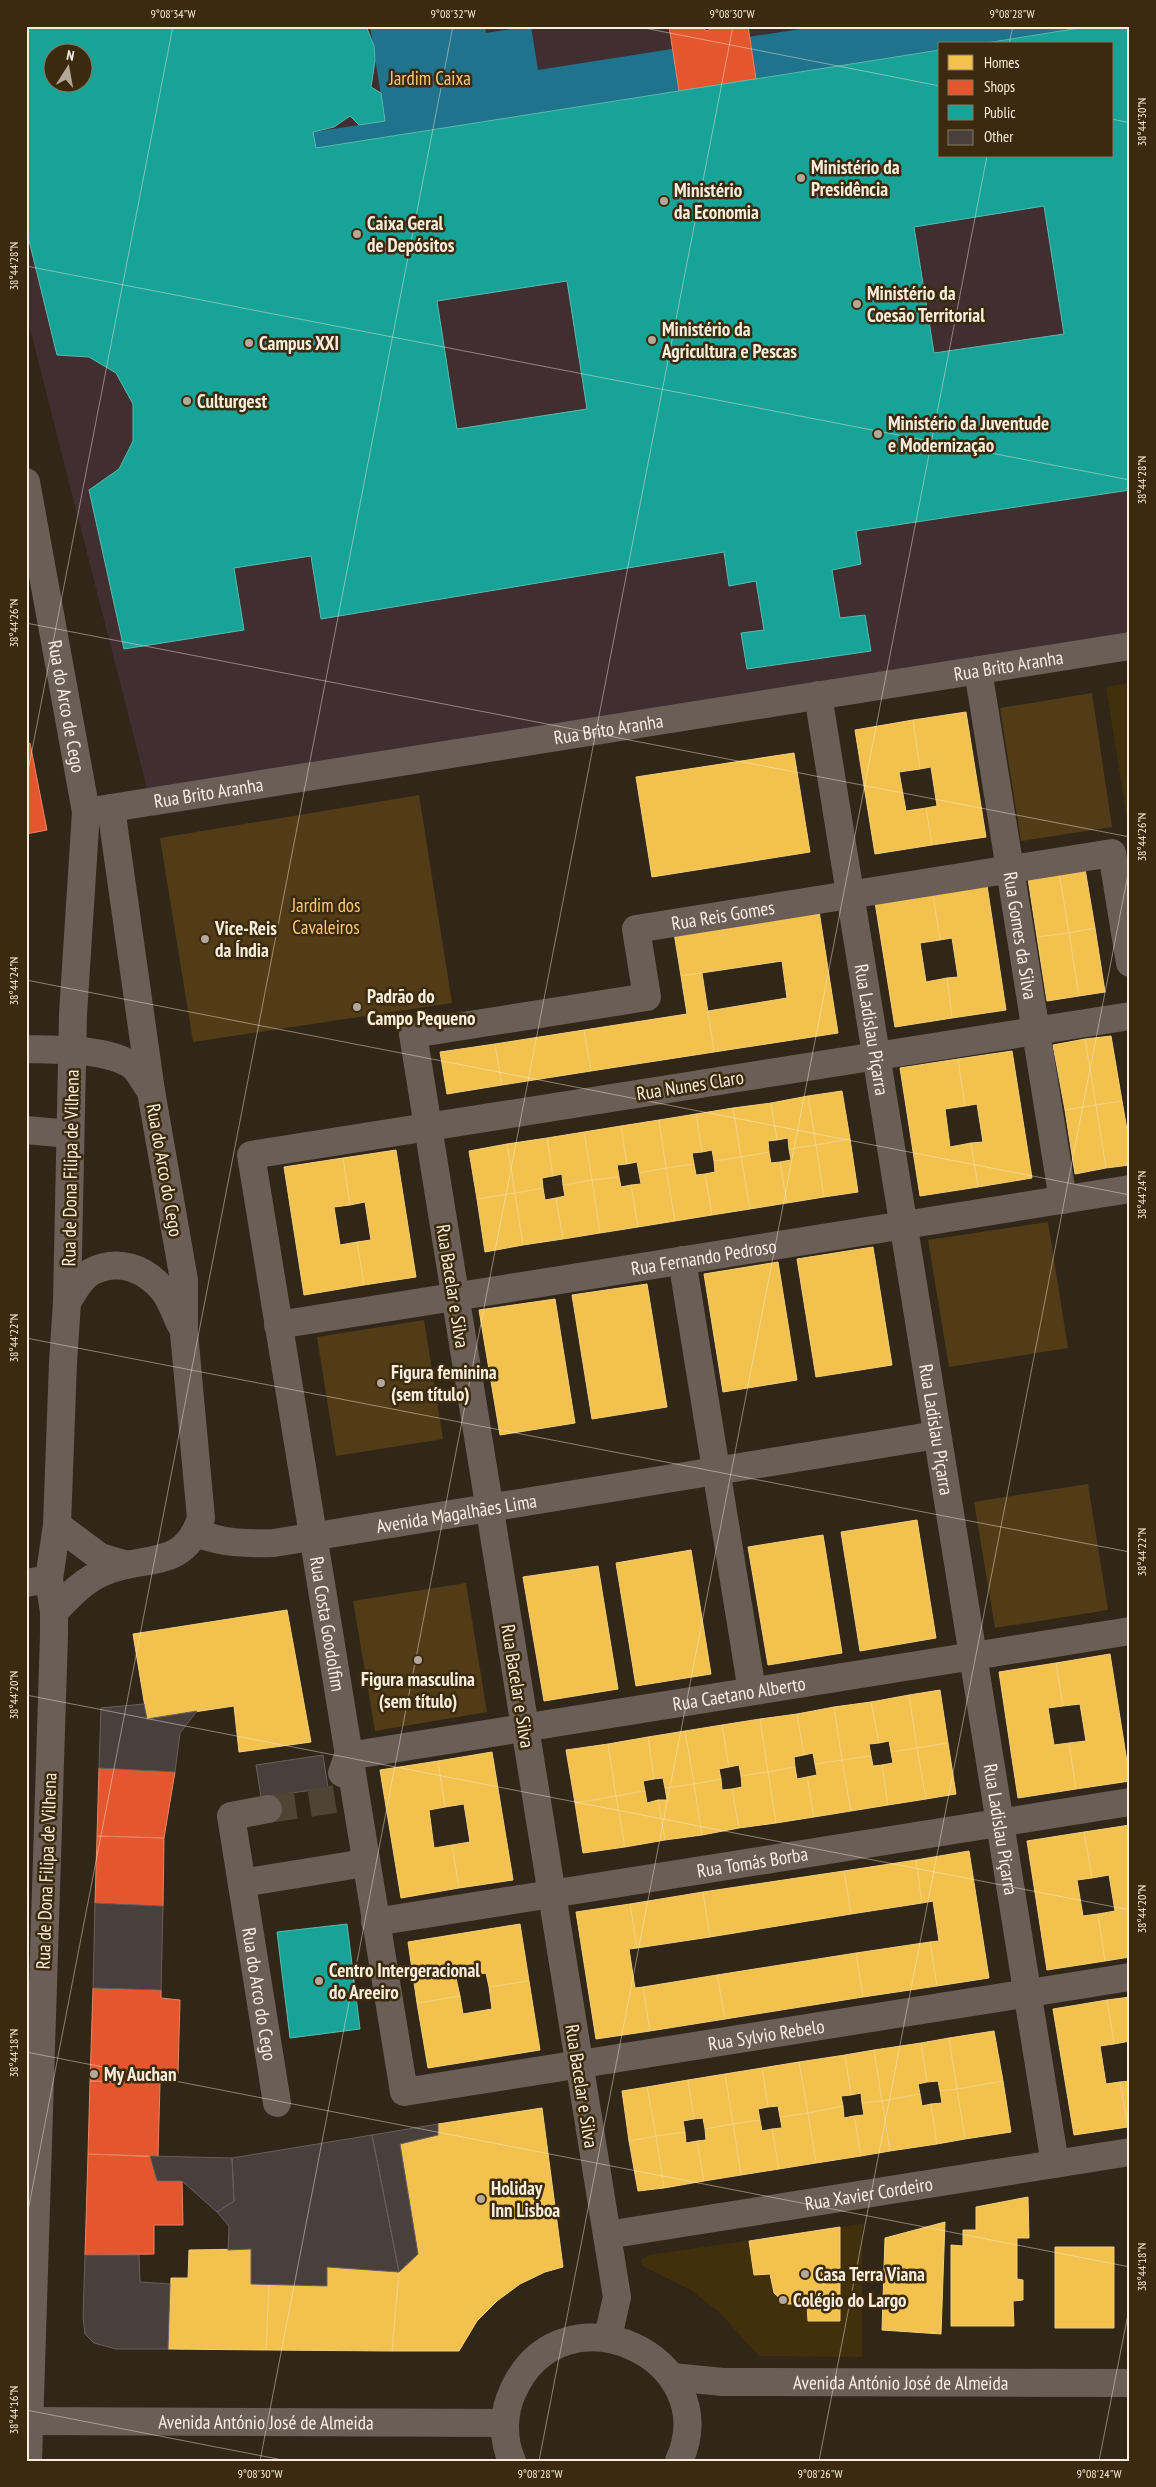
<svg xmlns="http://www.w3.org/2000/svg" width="1156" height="2487" font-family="'PT Sans Narrow',sans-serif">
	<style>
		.commercial { fill: #402e30; fill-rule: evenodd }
		.built { fill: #422f0c }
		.green { fill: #523c17 }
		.water { fill: #1f738c }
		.homes { fill: #f2c14e; stroke: #f4ce79 }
		.shops { fill: #e4572e; stroke: #ea8463 }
		.public { fill: #17a398; stroke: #5bbaad; fill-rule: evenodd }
		.building { fill: #49403c; stroke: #685e5c }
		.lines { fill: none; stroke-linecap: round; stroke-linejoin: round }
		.minor-tunnel { stroke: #4e4536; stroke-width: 28; stroke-dasharray: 28 14; stroke-linecap: butt }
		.minor { stroke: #6a5e57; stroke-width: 28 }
		.tertiary { stroke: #6a5e57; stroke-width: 28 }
		.ticks { fill: none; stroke: #f9eede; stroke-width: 1; stroke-opacity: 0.45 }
		.poi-dot { fill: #b3a899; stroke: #3b2a0d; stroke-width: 2 }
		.labels { text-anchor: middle; stroke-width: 5; stroke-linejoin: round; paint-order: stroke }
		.park-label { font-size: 19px; fill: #fdc977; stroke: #3b2a0d }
		.poi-label { font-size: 19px; font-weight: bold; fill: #f9eede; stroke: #3b2a0d; text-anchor: start }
		.street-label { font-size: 19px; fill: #f9eede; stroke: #3b2a0d }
		.neatline { fill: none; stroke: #f9eede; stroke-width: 2 }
		.ticks-label { font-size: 12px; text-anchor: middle; fill: #f9eede }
	</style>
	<rect width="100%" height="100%" fill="#302718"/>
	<path class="commercial" d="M26,26h1104v633l-976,157 -128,-503zM940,44h172v112h-172zM52,52h30v30h-30z"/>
	<path class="built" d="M1130,683v154l-24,-150z
		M862,2224v133l-103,-1 -41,-45 -29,-22 -46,-23 -2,-6 8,-5z"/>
	<path class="green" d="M1092,693l20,134 -91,14 -21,-133z
		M419,795l33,208 -259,39 -33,-204z
		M1048,1222l20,126 -119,19 -21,-127z
		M424,1320l19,119 -107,17 -19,-119z
		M1088,1484l20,126 -113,18 -21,-126z
		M466,1583l21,129 -112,19 -22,-130z"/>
	<path class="water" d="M370,26h115l1,7 45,-7 7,44 281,-44h273l-112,18h-40v6l-624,98 -3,-16 72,-11z"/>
	<path class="homes" d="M966,712l20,125 -54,8 -6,-37 11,-2 -6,-39 -11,2 -7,-49z
		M913,720l7,49 -21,3 7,39 20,-3 6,37 -57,9 -20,-124z
		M794,753l16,99 -158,25 -16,-100z
		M1084,863l11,65 -26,5 -11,-66z
		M1058,867l11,66 -32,4 -10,-65z
		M986,879l20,131 -54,8 -5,-40 11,-1 -6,-39 -12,2 -8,-53z
		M932,887l8,53 -20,3 6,39 21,-4 5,40 -57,9 -21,-131z
		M819,911l19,122 -124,19 -6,-41 79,-13 -5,-37 -101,15 -7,-43z
		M1095,928l10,64 -26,4 -10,-63z
		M1069,933l10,63 -32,5 -10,-64z
		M702,973l12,79 -123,19 -7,-41 103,-16 -6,-38z
		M584,1030l7,41 -89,14 -7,-41z
		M1111,1036l11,65 -26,4 -11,-66z
		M1085,1039l11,66 -31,5 -12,-65z
		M495,1044l7,41 -55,9 -7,-42z
		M1012,1051l20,127 -54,9 -7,-44 12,-1 -6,-38 -12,2 -7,-47z
		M958,1059l7,47 -20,3 5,38 21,-4 7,44 -58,9 -20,-128z
		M842,1091l8,48 -34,6 -8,-49z
		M808,1096l8,49 -27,4 -1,-11 -11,2 -6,-37z
		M1122,1101l8,46v18l-24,3 -10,-63z
		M771,1103l6,37 -9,1 1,11 -28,5 -8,-49z
		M1096,1105l10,63 -31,6 -10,-64z
		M733,1108l8,49 -27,4 -2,-11 -10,2 -6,-38z
		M696,1114l6,38 -10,1 2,11 -28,4 -7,-48z
		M659,1120l7,48 -27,5 -2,-11 -10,2 -6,-38z
		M621,1126l6,38 -10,1 2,12 -27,3 -8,-48z
		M584,1132l8,48 -29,5 -1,-11 -9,2 -6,-38z
		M547,1138l6,38 -11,2 1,10 -28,5 -8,-49z
		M850,1139l8,53 -34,5 -8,-52z
		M507,1144l8,49 -38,6 -8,-48z
		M816,1145l8,52 -37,6 -7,-41 11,-2 -2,-11z
		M396,1150l20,127 -52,8 -7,-43 14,-2 -6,-38 -15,3 -7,-47z
		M769,1152l2,11 9,-1 7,41 -37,6 -9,-52z
		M741,1157l9,52 -38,6 -7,-41 10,-2 -1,-11z
		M343,1158l7,47 -16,2 6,38 17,-3 7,43 -60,10 -20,-128z
		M694,1164l2,11 9,-1 7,41 -37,6 -9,-53z
		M666,1168l9,53 -37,6 -7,-42 10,-1 -2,-11z
		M619,1177l2,10 10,-2 7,42 -38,6 -8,-53z
		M592,1180l8,53 -37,6 -7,-41 9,-2 -2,-11z
		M543,1188l2,12 11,-2 7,41 -40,6 -8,-52z
		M515,1193l8,52 -38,7 -8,-53z
		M873,1247l19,118 -76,12 -19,-118z
		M778,1262l19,118 -74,12 -19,-118z
		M647,1284l20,123 -75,12 -20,-124z
		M555,1299l20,124 -75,12 -21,-125z
		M917,1520l19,118 -76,13 -19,-119z
		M823,1535l19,118 -74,12 -20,-118z
		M691,1550l20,124 -75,12 -20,-123z
		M598,1566l20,123 -74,12 -21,-124z
		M287,1610l24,132 -72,10 -5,-46 -87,13 -14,-85z
		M1110,1654l20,127 -54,8 -7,-46 17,-2 -6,-37 -17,2 -7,-43z
		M1056,1663l7,43 -15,2 6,37 15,-2 7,46 -58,9 -19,-126z
		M940,1690l8,53 -31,5 -8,-53z
		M909,1695l8,53 -26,4 -2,-11 -10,2 -8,-41z
		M871,1702l8,41 -10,1 2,12 -29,4 -8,-53z
		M834,1707l8,53 -27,4 -2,-11 -9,2 -7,-41z
		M797,1714l7,41 -10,2 1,10 -27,5 -8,-53z
		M760,1719l8,53 -27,4 -2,-11 -10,2 -7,-42z
		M722,1725l7,42 -10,2 2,10 -27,5 -9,-53z
		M685,1731l9,53 -29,4 -2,-10 -9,1 -6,-42z
		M648,1737l6,42 -11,2 2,10 -29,5 -8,-52z
		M948,1743l8,51 -30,5 -9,-51z
		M608,1744l8,52 -41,7 -9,-53z
		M917,1748l9,51 -38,6 -6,-40 11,-2 -2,-11z
		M492,1752l21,128 -54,8 -7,-43 18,-3 -6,-38 -19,3 -7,-46z
		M871,1756l2,10 9,-1 6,40 -37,6 -9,-51z
		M842,1760l9,51 -37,6 -7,-40 10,-2 -2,-11z
		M438,1761l7,46 -16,3 5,38 18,-3 7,43 -58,10 -21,-128z
		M795,1767l2,12 10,-2 7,40 -38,6 -8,-51z
		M768,1772l8,51 -37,5 -7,-39 10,-2 -1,-11z
		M721,1779l1,11 10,-1 7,39 -37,7 -8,-51z
		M694,1784l8,51 -37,5 -7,-40h9l-2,-12z
		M645,1791l2,12 11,-3 7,40 -40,7 -9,-51z
		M616,1796l9,51 -42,6 -8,-50z
		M1130,1825v132l-25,4 -7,-47 17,-3 -6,-36 -17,3 -8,-46z
		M1084,1832l8,46 -15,2 6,36 15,-2 7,47 -58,9 -20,-129z
		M969,1851l20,127 -52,8 -7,-44 9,-1 -6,-40 -11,2 -6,-43z
		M916,1860l6,43 -71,11 -7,-43z
		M844,1871l7,43 -141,23 -7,-45z
		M703,1892l7,45 -73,11 -7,-44z
		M630,1904l7,44 -8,1 6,39 8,-1 7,44 -54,8 -20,-127z
		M520,1924l9,57 -40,6 -3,-14 -30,5 4,18 -43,7 -9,-61z
		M930,1942l7,44 -74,11 -7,-44z
		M856,1953l7,44 -138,22 -8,-44z
		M717,1975l8,44 -75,12 -7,-44z
		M529,1981l11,69 -112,18 -11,-65 43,-7 3,18 29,-5 -3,-22z
		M1130,1997v44l-16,3 -7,-44z
		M1107,2000l7,44 -14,2 6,38 14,-2 8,45 -54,8 -21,-126z
		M994,2031l9,50 -46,8 -8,-51z
		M949,2038l8,51 -17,2 -2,-10 -11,1 -6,-39z
		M921,2043l6,39 -9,2 2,10 -38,7 -8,-51z
		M874,2050l8,51 -20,2 -1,-10 -10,2 -6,-40z
		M845,2055l6,40 -10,1 2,10 -35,7 -9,-51z
		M799,2062l9,51 -28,4 -2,-11 -10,1 -6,-39z
		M762,2068l6,39 -10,2 2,11 -27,4 -8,-50z
		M725,2074l8,50 -28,5 -2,-11 -9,1 -6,-39z
		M688,2080l6,39 -11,2 2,11 -29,4 -9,-49z
		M1003,2081l8,51 -46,7 -8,-50z
		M1130,2081v45l-2,1 -8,-45z
		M647,2087l9,49 -27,5 -7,-50z
		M957,2089l8,50 -28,5 -6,-40 11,-1 -2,-12z
		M920,2094l2,12 9,-2 6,40 -47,7 -8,-50z
		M882,2101l8,50 -29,5 -7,-40 10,-1 -2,-12z
		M843,2106l1,12 10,-2 7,40 -45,7 -8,-50z
		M542,2108l21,159 -18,5 -25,12 -23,17 -20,20 -18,30h-67l7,-79 19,-18 -18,-110 38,-9v-11z
		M808,2113l8,50 -37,6 -7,-40 10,-1 -2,-11z
		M760,2120l2,11 10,-2 7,40 -38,6 -8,-51z
		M733,2124l8,51 -37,6 -7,-40 9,-1 -1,-11z
		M685,2132l1,11 11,-2 7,40 -40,7 -8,-52z
		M656,2136l8,52 -26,3 -9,-50z
		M1028,2197l1,41h-12v41l6,1v20l-10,1 1,25h-63v-81l12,1v-16h13v-23z
		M945,2222l-4,112 -59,-4 3,-92z
		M840,2227v94h-32l-1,-17h-21l-12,-11 -4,-19 -16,1 -5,-34z
		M1055,2247h59v81h-59z
		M251,2249v35h18l-3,66 -98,-1 3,-71h17l1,-28z
		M327,2267l72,5 -7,79 -126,-1 3,-66 58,2z"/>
	<path class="shops" d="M669,26h30l8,5 8,-5h33l8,53 -77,12z
		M30,743l17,87 -21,4v-90z
		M99,1768l76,4 -11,66 -67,-2z
		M97,1836l67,2 -1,68 -68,-3z
		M93,1988l68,2v8l19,2 -2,74h-17l-1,9 -70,-2z
		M90,2081l70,2 -2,74 -70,-3z
		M88,2154l62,2 7,25h25l1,44h-29v29l-69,1z"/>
	<path class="public" d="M26,26h340l8,20 1,15 -4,26 10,6 4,28 -26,4 -9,-9 -16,11 -21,5 3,16 624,-98v106h172v-112h-132l112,-18h38v464l-274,41 5,33 -29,6 8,48 25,-3 6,36 -124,18 -6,-36 23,-3 -8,-49 -27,5 -5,-34 -403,67 -10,-63 -77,12 10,62 -120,19 -35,-159 30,-21 14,-28v-37l-17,-31 -27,-16 -32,-2 -31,-127zM52,52h30v30h-30zM1044,206l20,128 -130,19 -20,-126zM567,281l20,128 -130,20 -20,-128z
		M347,1924l13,105 -70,9 -13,-106z"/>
	<path class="building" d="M144,1704l3,15 50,-8 -17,22 -5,39 -76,-4 2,-60z
		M323,1755l5,33 -67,9 -5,-32z
		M95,1903l68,3 -2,84 -68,-2z
		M438,2124v11l-38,9 18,110 -19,18 -27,-137z
		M372,2135l27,137 -72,-5v19l-76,-2v-35l-23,1 1,-24 -12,-14 17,-11 -2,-43z
		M150,2156l82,2 2,43 -17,11 -35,-31h-25z
		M85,2255h54l1,27 30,2 -2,65h-52l-22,-6 -9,-9 -2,-17z"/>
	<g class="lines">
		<path class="minor-tunnel" d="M268,1809l67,-10"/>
		<g class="minor">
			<path id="s1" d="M978,670l85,530"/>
			<path id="s2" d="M818,695l237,1469"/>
			<path id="s3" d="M86,812l1044,-166"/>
			<path id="s4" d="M1130,1016l-879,139 153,937 726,-115"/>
			<path d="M26,1049c31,1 82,-1 107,17 7,6 12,18 18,25"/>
			<path d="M26,1130l44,4"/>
			<path d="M682,1260l70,431"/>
			<path d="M67,1302c7,-10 13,-24 24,-30 27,-14 54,-4 72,18 8,9 12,24 18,35"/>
			<path id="s5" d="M278,1325l852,-136"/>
			<path d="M57,1525l43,32 27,8"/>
			<path id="s6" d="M196,1533c27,10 50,11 78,10l663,-108"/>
			<path d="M26,1583l23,-4"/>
			<path d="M54,1612c15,-16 31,-33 52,-41 39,-16 79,-1 95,-53l-17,-185v-53l-33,-189 -40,-283"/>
			<path id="s7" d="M342,1773l6,-17 782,-125"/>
			<path id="s8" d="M268,1809l-37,7 46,287"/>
			<path d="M242,1883l123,-20"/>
			<path id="s9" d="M375,1922l755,-120"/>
			<path id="s10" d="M607,2235l523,-83"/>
			<path id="s11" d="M608,2337l9,-40 -204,-1263 234,-37 -11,-68 476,-76 18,110"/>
		</g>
		<g class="tertiary">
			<path id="s12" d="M26,482l60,330 -13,202 -6,288 -4,60 -6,163 -8,54 5,33v23l-26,826"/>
			<path id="s13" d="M672,2377l51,5 407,1"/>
			<path id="s14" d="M26,2421l479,2"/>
			<path d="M512,2461c-10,-22 -9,-49 1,-70 49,-109 213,-34 166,70"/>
		</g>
	</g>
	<path class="ticks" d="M634,26l306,60M1009,44l4,-18M1112,119l18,4M26,266l1104,214M26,623l1104,214M26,781l147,-755M26,980l1104,215M26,1338l1104,214M26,1695l1104,215M26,2052l1104,215M26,2221l427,-2195M26,2410l262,51M260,2461l473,-2435M539,2461l448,-2305M819,2461l311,-1597M1099,2461l31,-157"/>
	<g class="poi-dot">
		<circle cx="801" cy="178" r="5"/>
		<circle cx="664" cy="201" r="5"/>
		<circle cx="357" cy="234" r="5"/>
		<circle cx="857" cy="304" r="5"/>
		<circle cx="652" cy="340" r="5"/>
		<circle cx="249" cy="343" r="5"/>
		<circle cx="187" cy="401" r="5"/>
		<circle cx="878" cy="434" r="5"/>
		<circle cx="205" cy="939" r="5"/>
		<circle cx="357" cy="1007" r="5"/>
		<circle cx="381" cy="1383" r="5"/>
		<circle cx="418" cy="1660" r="5"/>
		<circle cx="319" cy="1981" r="5"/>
		<circle cx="94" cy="2074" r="5"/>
		<circle cx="481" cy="2199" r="5"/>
		<circle cx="805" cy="2274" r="5"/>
		<circle cx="783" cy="2300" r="5"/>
	</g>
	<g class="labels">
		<g class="park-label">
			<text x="430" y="85">Jardim Caixa</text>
			<text x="326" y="912">Jardim dos<tspan x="326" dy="22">Cavaleiros</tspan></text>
		</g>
		<g class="poi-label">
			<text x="811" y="174">Ministério da<tspan x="811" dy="22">Presidência</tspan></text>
			<text x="674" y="197">Ministério<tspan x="674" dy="22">da Economia</tspan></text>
			<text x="367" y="230">Caixa Geral<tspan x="367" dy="22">de Depósitos</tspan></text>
			<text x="867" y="300">Ministério da<tspan x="867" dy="22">Coesão Territorial</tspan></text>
			<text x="662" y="336">Ministério da<tspan x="662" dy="22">Agricultura e Pescas</tspan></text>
			<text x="259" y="350">Campus XXI</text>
			<text x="197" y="408">Culturgest</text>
			<text x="888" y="430">Ministério da Juventude<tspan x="888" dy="22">e Modernização</tspan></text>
			<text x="215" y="935">Vice-Reis<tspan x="215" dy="22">da Índia</tspan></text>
			<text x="367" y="1003">Padrão do<tspan x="367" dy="22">Campo Pequeno</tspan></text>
			<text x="391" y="1379">Figura feminina<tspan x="391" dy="22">(sem título)</tspan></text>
			<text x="418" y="1686" text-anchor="middle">Figura masculina<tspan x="418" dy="22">(sem título)</tspan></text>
			<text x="329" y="1977">Centro Intergeracional<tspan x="329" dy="22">do Areeiro</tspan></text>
			<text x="104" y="2081">My Auchan</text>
			<text x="491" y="2195">Holiday<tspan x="491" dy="22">Inn Lisboa</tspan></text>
			<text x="815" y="2281">Casa Terra Viana</text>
			<text x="793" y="2307">Colégio do Largo</text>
		</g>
		<g class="street-label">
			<text dy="7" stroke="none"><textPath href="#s3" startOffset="934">Rua Brito Aranha</textPath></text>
			<text dy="7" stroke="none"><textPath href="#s12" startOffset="228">Rua do Arco de Cego</textPath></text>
			<text dy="7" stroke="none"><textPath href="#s3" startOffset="529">Rua Brito Aranha</textPath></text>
			<text dy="7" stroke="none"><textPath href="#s3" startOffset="124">Rua Brito Aranha</textPath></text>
			<text dy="7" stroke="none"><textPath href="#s11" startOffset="1714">Rua Reis Gomes</textPath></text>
			<text dy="7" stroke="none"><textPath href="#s1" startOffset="269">Rua Gomes da Silva</textPath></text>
			<text dy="7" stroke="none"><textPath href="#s2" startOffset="339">Rua Ladislau Piçarra</textPath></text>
			<text transform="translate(690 1085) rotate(-9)" y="7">Rua Nunes Claro</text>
			<text transform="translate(70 1168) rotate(-89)" y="7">Rua de Dona Filipa de Vilhena</text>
			<text transform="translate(165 1170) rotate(80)" y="7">Rua do Arco do Cego</text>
			<text dy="7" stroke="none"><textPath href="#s5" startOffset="431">Rua Fernando Pedroso</textPath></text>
			<text transform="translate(453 1286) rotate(81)" y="7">Rua Bacelar e Silva</text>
			<text dy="7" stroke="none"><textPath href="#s2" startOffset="744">Rua Ladislau Piçarra</textPath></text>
			<text dy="7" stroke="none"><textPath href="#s6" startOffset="264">Avenida Magalhães Lima</textPath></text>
			<text dy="7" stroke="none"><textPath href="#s4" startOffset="1365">Rua Costa Goodolfim</textPath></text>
			<text transform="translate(518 1686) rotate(81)" y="7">Rua Bacelar e Silva</text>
			<text dy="7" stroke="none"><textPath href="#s7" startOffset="414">Rua Caetano Alberto</textPath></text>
			<text dy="7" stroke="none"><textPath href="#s2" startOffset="1149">Rua Ladislau Piçarra</textPath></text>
			<text dy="7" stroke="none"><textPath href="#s9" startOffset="382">Rua Tomás Borba</textPath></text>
			<text transform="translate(46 1871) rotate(-88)" y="7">Rua de Dona Filipa de Vilhena</text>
			<text dy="7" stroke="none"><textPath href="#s8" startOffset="218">Rua do Arco do Cego</textPath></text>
			<text dy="7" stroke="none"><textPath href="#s4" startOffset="2206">Rua Sylvio Rebelo</textPath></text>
			<text transform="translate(582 2086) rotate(81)" y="7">Rua Bacelar e Silva</text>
			<text dy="7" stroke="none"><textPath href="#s10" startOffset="265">Rua Xavier Cordeiro</textPath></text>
			<text dy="7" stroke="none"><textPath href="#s13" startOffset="229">Avenida António José de Almeida</textPath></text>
			<text dy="7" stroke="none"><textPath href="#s14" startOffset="240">Avenida António José de Almeida</textPath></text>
		</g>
	</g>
	<rect width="1156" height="2487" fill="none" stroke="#3b2a0d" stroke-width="55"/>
	<rect x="938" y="42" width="175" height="115" fill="#3b2a0d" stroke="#877861"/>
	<rect x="948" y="55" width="25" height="15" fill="#f2c14e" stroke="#877861"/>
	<text x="984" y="68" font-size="15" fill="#f9eede">Homes</text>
	<rect x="948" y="80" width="25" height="15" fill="#e4572e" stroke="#877861"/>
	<text x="984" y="92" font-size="15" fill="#f9eede">Shops</text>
	<rect x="948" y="105" width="25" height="15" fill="#17a398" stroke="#877861"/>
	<text x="984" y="118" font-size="15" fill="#f9eede">Public</text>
	<rect x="948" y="130" width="25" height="15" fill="#49403c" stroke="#877861"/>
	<text x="984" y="142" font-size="15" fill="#f9eede">Other</text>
	<g transform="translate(68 68) rotate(11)"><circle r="24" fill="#3b2a0d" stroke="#877861"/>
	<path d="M0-4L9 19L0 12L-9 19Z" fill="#b3a899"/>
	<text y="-8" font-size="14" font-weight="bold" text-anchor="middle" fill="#f9eede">N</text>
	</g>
	<rect x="28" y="28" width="1100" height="2432" class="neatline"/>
	<g class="ticks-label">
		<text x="173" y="18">9°08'34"W</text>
		<text x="453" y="18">9°08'32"W</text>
		<text x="732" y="18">9°08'30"W</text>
		<text x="1012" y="18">9°08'28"W</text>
		<text transform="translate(1142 122) rotate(-90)" y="4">38°44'30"N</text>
		<text transform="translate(14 266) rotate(-90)" y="4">38°44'28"N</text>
		<text transform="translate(1142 480) rotate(-90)" y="4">38°44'28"N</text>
		<text transform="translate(14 623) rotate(-90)" y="4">38°44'26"N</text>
		<text transform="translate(1142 837) rotate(-90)" y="4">38°44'26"N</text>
		<text transform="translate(14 981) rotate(-90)" y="4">38°44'24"N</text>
		<text transform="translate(1142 1195) rotate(-90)" y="4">38°44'24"N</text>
		<text transform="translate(14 1338) rotate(-90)" y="4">38°44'22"N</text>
		<text transform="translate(1142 1552) rotate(-90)" y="4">38°44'22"N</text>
		<text transform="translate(14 1695) rotate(-90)" y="4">38°44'20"N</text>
		<text transform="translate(1142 1909) rotate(-90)" y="4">38°44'20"N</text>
		<text transform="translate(14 2053) rotate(-90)" y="4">38°44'18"N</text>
		<text transform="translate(1142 2267) rotate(-90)" y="4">38°44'18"N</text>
		<text transform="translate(14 2410) rotate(-90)" y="4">38°44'16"N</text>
		<text x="260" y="2478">9°08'30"W</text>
		<text x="540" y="2478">9°08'28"W</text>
		<text x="820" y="2478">9°08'26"W</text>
		<text x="1099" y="2478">9°08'24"W</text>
	</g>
</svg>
